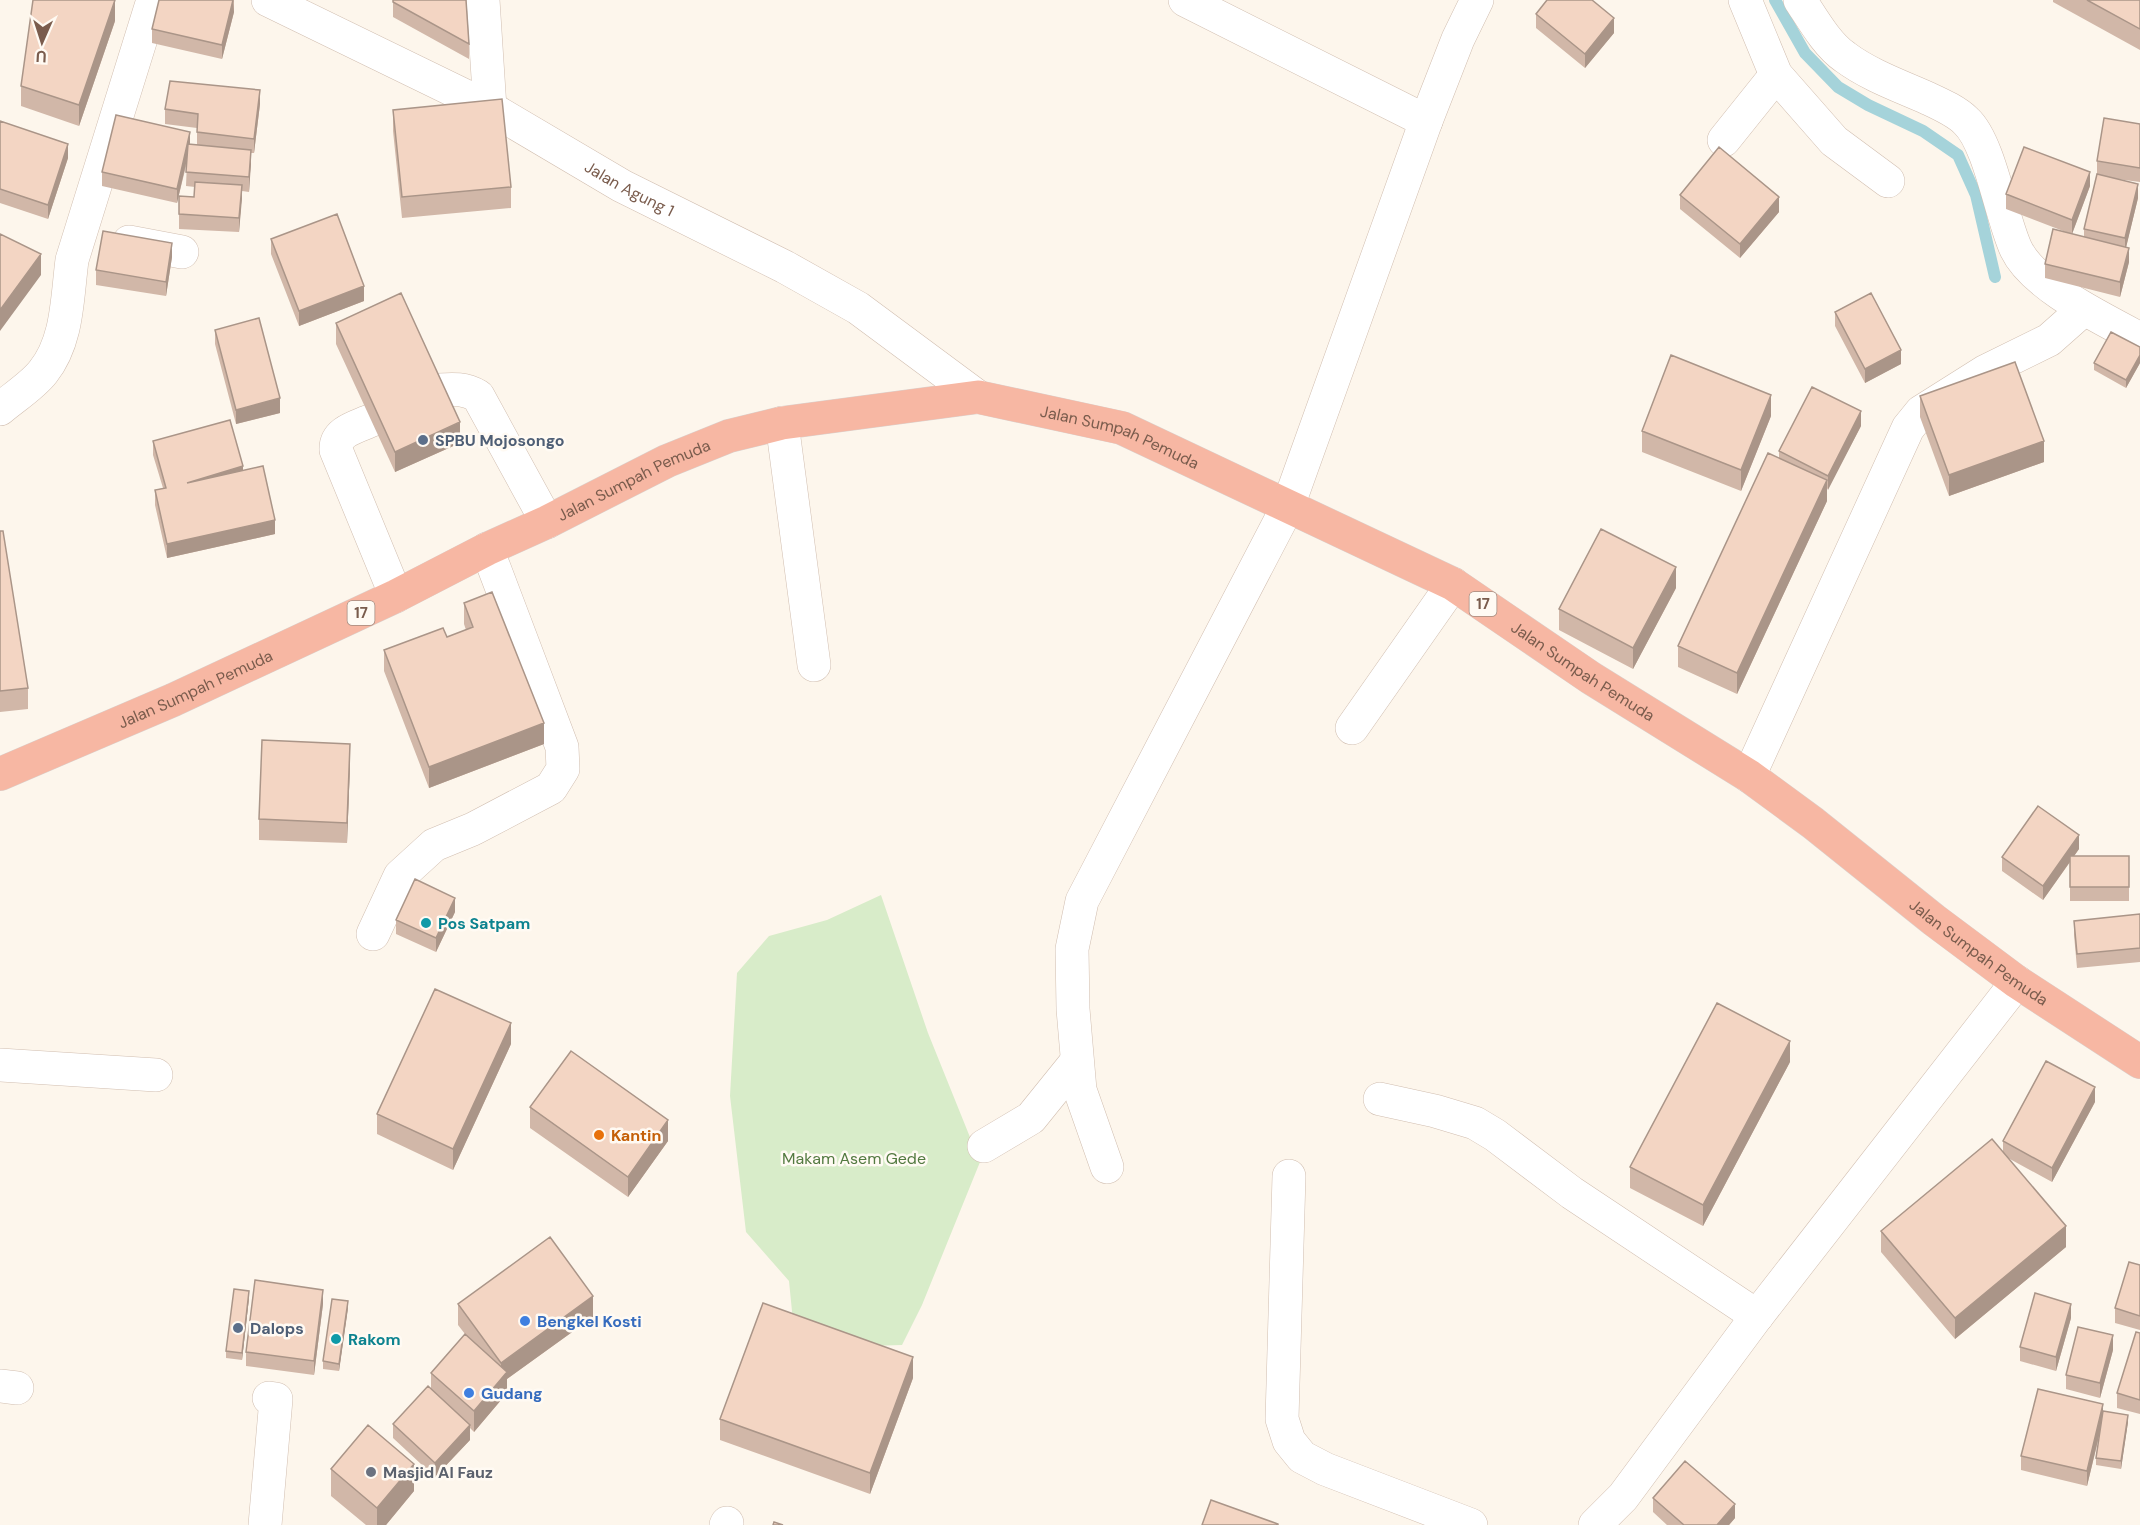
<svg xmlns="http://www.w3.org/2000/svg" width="2140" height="1525" font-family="'DM Sans',sans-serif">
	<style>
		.green { fill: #d8ecc9 }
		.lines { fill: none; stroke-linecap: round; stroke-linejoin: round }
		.stream { stroke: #a5d3da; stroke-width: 12 }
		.minor-casing { stroke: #d1beb0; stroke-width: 34 }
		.highway-casing { stroke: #dad1cd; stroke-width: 34 }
		.minor { stroke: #fff; stroke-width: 33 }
		.highway { stroke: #f7b7a3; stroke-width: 33 }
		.wall { fill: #d1b7a8 }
		.shaded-wall { fill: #aa9588 }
		.building { fill: #f3d5c3; stroke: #aa9588; stroke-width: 1.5 }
		.service-dot { fill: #5c6f8a; stroke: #fffaf3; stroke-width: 2 }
		.culture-dot { fill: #0f9aa8; stroke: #fffaf3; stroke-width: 2 }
		.food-dot { fill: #e8710a; stroke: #fffaf3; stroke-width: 2 }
		.shop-dot { fill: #3f7fe0; stroke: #fffaf3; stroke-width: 2 }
		.worship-dot { fill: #6b7280; stroke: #fffaf3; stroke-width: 2 }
		.labels { text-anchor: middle; stroke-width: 5; stroke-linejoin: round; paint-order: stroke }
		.shield { fill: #fffaf3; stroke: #a28b7f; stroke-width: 1.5 }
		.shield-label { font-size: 15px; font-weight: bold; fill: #7a5c4d }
		.street-label { font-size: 16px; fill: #7a5c4d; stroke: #fffaf3 }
		.service-label { font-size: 16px; font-weight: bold; fill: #4e5e75; stroke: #fffaf3; text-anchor: start }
		.culture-label { font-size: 16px; font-weight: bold; fill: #0d838f; stroke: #fffaf3; text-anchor: start }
		.food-label { font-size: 16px; font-weight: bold; fill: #c56008; stroke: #fffaf3; text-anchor: start }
		.park-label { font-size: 16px; fill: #537a41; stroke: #fffaf3 }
		.shop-label { font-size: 16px; font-weight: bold; fill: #366cbe; stroke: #fffaf3; text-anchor: start }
		.worship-label { font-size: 16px; font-weight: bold; fill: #5b616d; stroke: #fffaf3; text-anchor: start }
	</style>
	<rect width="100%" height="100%" fill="#fdf6ec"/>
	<path class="green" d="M881,895l47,138 52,129 -58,143 -20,40 -34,1 -75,-25 -4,-40 -43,-49 -16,-136 7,-123 32,-37 58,-16z"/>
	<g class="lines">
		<path class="stream" d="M1775,0l30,53 33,34 30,18 55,26 35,24 18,40 19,82"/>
		<defs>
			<g id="minor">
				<path id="s1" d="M268,0l222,108 132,78 163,81 73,41 120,89"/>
				<path d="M483,0l7,108"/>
				<path d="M1185,0l241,121"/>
				<path d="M1745,0l31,75 58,66 54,40"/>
				<path d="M1800,0c12,18 27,45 45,57 24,18 55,29 82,41 13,6 29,13 39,23 24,22 35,96 50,128 18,38 88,70 124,90"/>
				<path d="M1724,140l52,-65"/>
				<path d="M129,242l53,10"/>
				<path d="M437,390c16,-1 27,-2 41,6l69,126"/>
				<path d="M0,409c14,-12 32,-23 43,-37 25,-31 24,-74 29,-112l81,-260"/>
				<path d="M372,420c-15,7 -37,11 -36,30l60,146"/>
				<path d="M782,423l32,242"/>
				<path d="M1352,728l101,-144"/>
				<path d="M1749,776l159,-348 13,-16 65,-41 63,-31 35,-31"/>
				<path d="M373,934l27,-58 34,-31 39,-16 78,-41 12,-19 -1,-22 -75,-198"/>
				<path d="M0,1065l156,10"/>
				<path d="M1380,1099l55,12 40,12 20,12 77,58 185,123"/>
				<path d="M984,1146l47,-28 46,-57"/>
				<path d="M1107,1167l-27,-77 -7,-81 -1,-60 10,-48 206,-395 138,-385 32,-82 19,-39"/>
				<path d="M1289,1176l-7,243 7,22 13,16 23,12 146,56"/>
				<path d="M0,1386l17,2"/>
				<path d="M265,1525l11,-126 -7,-1"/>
				<path d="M726,1525l1,-2"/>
				<path d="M1595,1525l28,-28 134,-181 260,-334"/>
			</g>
			<g id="highway">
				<path id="s2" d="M0,774l173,-74 223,-104 91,-47 60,-27 120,-61 62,-25 53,-13 196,-26 144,31 331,156 138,94 158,98 64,47 121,97 83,62 123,80"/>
			</g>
		</defs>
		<use href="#minor" class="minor-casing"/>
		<use href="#highway" class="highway-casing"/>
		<use href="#minor" class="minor"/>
		<use href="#highway" class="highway"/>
	</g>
	<path class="wall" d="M234,0v12l-12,47 -70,-16v-14z
		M393,0l76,44v15l-76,-42z
		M2053,0h87v50l-87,-48z
		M1536,14l78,19 -29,35 -49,-40z
		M115,21l-36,105 -58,-20v-20z
		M260,104l-6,49h-3l-2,39 -7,-1 -3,41 -60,-3v-33l15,1 1,-10 -9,-1 1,-24 -10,41 -75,-17v-14l88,-28 7,1v-17l-32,-4v-15z
		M393,110l118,77v21l-109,10 -9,-87z
		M0,121l68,37 -20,61 -48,-16z
		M2140,124v58l-23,-3 21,19 -12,49 3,15 -9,35 -75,-19v-14l26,-30 -65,-25v-15l84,-8 -18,48 12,3v-8l13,-54v-14z
		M1680,195l99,17 -39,46 -60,-49z
		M271,239l93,62 -65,25 -28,-72z
		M172,257l-6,39 -70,-11v-15z
		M1835,312l66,52 -36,19 -30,-57z
		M336,323l124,120 -65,29 -59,-128z
		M215,330l65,83 -44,11 -21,-80z
		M2140,347v16l-14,25 -32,-18v-7z
		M1920,396l124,66 -95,34 -29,-79z
		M1771,416l-30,75 -99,-39v-21z
		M1861,426l-34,64v11l-90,193 -59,-27v-21l101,-188v-7z
		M153,441l90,29 32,64 -108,24 -12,-53v-15l8,-2 -10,-33z
		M0,531l28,157v21l-28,3z
		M1676,588l-43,81 -74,-39v-21z
		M464,603l80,141 -115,44 -45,-117v-21l63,-13 19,-7 -2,-6z
		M350,765l-3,78 -88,-3v-21z
		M2079,849l-5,7h55v45h-59v-39l-27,38 -41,-29v-14z
		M455,912l-19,40 -40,-18v-14z
		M2140,914v48l-63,6 -3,-33v-14z
		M511,1044l-58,126 -76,-36v-20z
		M1790,1062l-87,164 -73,-38v-21z
		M2095,1102l-43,80 -44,-24 58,89 -111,92 -74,-87v-21l122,-78v-12z
		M530,1107l138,34 -40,56 -98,-69z
		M2140,1265v65l-25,-7v-15z
		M249,1298l-7,62 -16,-2v-7z
		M323,1304l-9,71 -68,-9v-14z
		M458,1304l135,13 -86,62v14l-33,39 -4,-4v12l-35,37 -42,-39v-14l38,-35v-16l34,-39 -7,-9z
		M348,1308l-9,63 -16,-2v-8z
		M2071,1318l-15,53 -36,-10v-14z
		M2140,1333v81l-23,-6v-15z
		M2113,1350l-13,48 -34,-9v-14z
		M913,1378l-43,116 -150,-54v-21z
		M2103,1411l25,11 -7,47 -25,-4v-7l4,-25 -13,53 -66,-16v-14z
		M331,1469l83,22 -28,34h-20l-35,-29z
		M1653,1498l82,20 -6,7h-62l-14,-13z"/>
	<path class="shaded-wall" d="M115,0v21l-36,105v-21z
		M233,0l1,12 -12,47v-14z
		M1614,18v15l-29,35v-14z
		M260,90v14l-6,49v-14z
		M190,132v14l-13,57v-14z
		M68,144v14l-20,61v-14z
		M251,150v14l-2,28v-15z
		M2090,172v14l-18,48v-14z
		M2138,184v14l-13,54v-14z
		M242,185v14l-3,33v-14z
		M1779,197v15l-39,46v-14z
		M172,243v14l-6,39v-14z
		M2129,248v14l-9,35v-15z
		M41,254v21l-41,56v-21z
		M364,286v15l-65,25v-15z
		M1901,350v14l-36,19v-14z
		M2140,355v8l-14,25v-8z
		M1771,395v21l-30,75v-21z
		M280,398v15l-44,11v-14z
		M1861,411v15l-33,64v-14z
		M460,422v21l-65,29v-20z
		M2044,441v21l-95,34v-21z
		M243,466v15l-56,2z
		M1827,480v21l-90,193v-21z
		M275,520v14l-108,24v-14z
		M1676,567v21l-43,81v-21z
		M544,723v21l-115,44v-21z
		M350,744v21l-3,78v-20z
		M2079,835v14l-36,51v-14z
		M455,898v14l-19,40v-14z
		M511,1023v21l-58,126v-21z
		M1790,1041v21l-87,164v-21z
		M2095,1087v15l-43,80v-14z
		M668,1120v21l-40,56v-20z
		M2066,1226v21l-111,92v-21z
		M323,1290v14l-9,71v-14z
		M249,1291v7l-7,62v-7z
		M593,1296v21l-86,62v14l-33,39v-21l27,-32v-16z
		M348,1301v7l-9,63v-7z
		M2071,1304v14l-15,53v-14z
		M2113,1335v15l-13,48v-15z
		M913,1357v21l-43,116v-21z
		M2103,1404v15l-16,67v-15z
		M2128,1415v7l-7,47v-8z
		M470,1425v15l-35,37v-14z
		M414,1464v27l-28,34h-9v-17z
		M1735,1504v14l-6,7h-12z"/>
	<path class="building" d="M33,0h82l-36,105 -58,-19z
		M159,0h74l-11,45 -70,-16z
		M393,0h73l3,44 -76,-42z
		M1547,0h45l22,18 -29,36 -49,-40z
		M2087,0h53v29z
		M170,81l90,9 -6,49 -57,-7 1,-18 -33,-5z
		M502,99l9,88 -109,10 -9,-87z
		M116,115l74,17 -13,57 -75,-17z
		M2104,118l36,6v44l-43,-7z
		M0,121l68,23 -20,61 -48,-16z
		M188,144l63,6 -2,27 -63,-5z
		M1719,147l60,50 -39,47 -60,-49z
		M2024,147l66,25 -18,48 -66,-26z
		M2097,174l41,10 -13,54 -41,-9z
		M195,182l47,3 -3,33 -60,-4v-18l15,1z
		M337,214l27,72 -65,25 -28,-72z
		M2053,229l76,19 -9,34 -75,-18z
		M103,231l69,12 -6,39 -70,-12z
		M0,234l41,20 -41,56z
		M401,293l59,129 -65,30 -59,-129z
		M1871,293l30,57 -36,19 -30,-57z
		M259,318l21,80 -44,12 -21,-80z
		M2111,332l29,15v8l-14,25 -32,-17z
		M1671,355l100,40 -30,75 -99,-39z
		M2015,362l29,79 -95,34 -29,-79z
		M1812,387l49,24 -33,65 -49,-25z
		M230,420l13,46 -56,17 76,-17 12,54 -108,24 -12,-54 11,-2 -13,-47z
		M1768,453l59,27 -90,193 -59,-27z
		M1601,529l75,38 -43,81 -74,-39z
		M0,531h3l25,157 -28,3z
		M492,592l52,131 -115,44 -45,-117 59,-22 4,9 26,-10 -9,-24z
		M262,740l88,4 -3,79 -88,-4z
		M2038,806l41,29 -36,51 -41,-29z
		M2070,856h59v31h-59z
		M415,879l40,19 -19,40 -40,-18z
		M2140,914v34l-63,6 -3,-33z
		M435,989l76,34 -58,126 -76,-35z
		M1717,1003l73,38 -87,164 -73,-38z
		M571,1051l97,69 -40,57 -98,-70z
		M2046,1061l49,26 -43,81 -49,-27z
		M1992,1139l74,87 -111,92 -74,-87z
		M550,1237l43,59 -92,67 -43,-59z
		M2129,1262l11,3v51l-25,-8z
		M255,1280l68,10 -9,71 -68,-9z
		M234,1289l15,2 -7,62 -16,-2z
		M2035,1293l36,11 -15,53 -36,-10z
		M332,1299l16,2 -9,63 -16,-3z
		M763,1303l150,54 -43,116 -150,-54z
		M2078,1327l35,8 -13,48 -34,-8z
		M2136,1332l4,1v67l-23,-7z
		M465,1334l42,38 -33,39 -43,-38z
		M428,1386l42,39 -35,38 -42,-39z
		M2038,1389l65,15 -16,67 -66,-15z
		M2103,1411l25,4 -7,46 -25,-3z
		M368,1425l46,39 -37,44 -46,-39z
		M1685,1461l50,43 -18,21h-33l-31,-27z
		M1211,1500l67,24v1h-76z
		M774,1522l9,3h-10z"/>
	<g class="service-dot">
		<circle cx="423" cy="440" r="6"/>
		<circle cx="238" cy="1328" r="6"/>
	</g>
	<g class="culture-dot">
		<circle cx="426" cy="923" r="6"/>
		<circle cx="336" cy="1339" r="6"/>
	</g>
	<circle class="food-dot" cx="599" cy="1135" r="6"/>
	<g class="shop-dot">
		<circle cx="525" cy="1321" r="6"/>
		<circle cx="469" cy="1393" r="6"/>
	</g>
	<circle class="worship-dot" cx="371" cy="1472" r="6"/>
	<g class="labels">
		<g class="shield">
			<rect x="1469.5" y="592" width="27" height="24" rx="4.5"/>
			<rect x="347.5" y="601" width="27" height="24" rx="4.5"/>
		</g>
		<g class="shield-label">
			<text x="1483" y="609">17</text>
			<text x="361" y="618">17</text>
		</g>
		<g class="street-label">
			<text dy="6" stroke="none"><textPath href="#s1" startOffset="408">Jalan Agung 1</textPath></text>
			<text dy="6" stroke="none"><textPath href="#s2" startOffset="1204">Jalan Sumpah Pemuda</textPath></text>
			<text dy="6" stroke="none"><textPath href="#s2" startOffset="699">Jalan Sumpah Pemuda</textPath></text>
			<text dy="6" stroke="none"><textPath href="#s2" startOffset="1726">Jalan Sumpah Pemuda</textPath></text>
			<text dy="6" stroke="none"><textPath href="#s2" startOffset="213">Jalan Sumpah Pemuda</textPath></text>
			<text dy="6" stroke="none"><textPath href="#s2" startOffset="2212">Jalan Sumpah Pemuda</textPath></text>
		</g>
		<g class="service-label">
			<text x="435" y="446">SPBU Mojosongo</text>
			<text x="250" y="1334">Dalops</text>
		</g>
		<g class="culture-label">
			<text x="438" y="929">Pos Satpam</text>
			<text x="348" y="1345">Rakom</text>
		</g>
		<g class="food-label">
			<text x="611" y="1141">Kantin</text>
		</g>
		<g class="park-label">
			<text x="854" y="1164">Makam Asem Gede</text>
		</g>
		<g class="shop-label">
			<text x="537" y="1327">Bengkel Kosti</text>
			<text x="481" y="1399">Gudang</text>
		</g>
		<g class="worship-label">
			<text x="383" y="1478">Masjid Al Fauz</text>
		</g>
	</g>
	<g transform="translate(42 42) rotate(183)" stroke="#fffaf3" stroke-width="4.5" paint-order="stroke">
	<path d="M0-4.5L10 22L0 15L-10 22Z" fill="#7a5c4d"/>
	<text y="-9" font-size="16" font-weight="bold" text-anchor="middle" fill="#7a5c4d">U</text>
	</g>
</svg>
